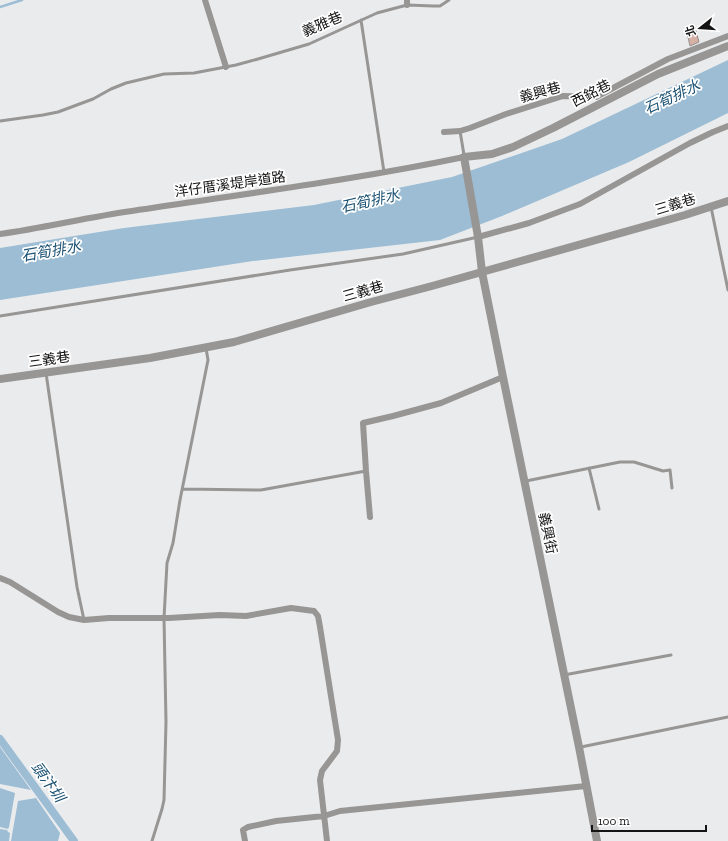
<svg xmlns="http://www.w3.org/2000/svg" width="728" height="841" font-family="'Zilla Slab','Noto Sans TC',serif">
	<style>
		.water { fill: #9cbdd4 }
		.lines { fill: none; stroke-linecap: round; stroke-linejoin: round }
		.stream { stroke: #9cbdd4; stroke-width: 2.5 }
		.canal { stroke: #9cbdd4; stroke-width: 8 }
		.building { fill: #d6afa5; stroke: #928f8e }
		.service { stroke: #979695; stroke-width: 3 }
		.minor { stroke: #979695; stroke-width: 6 }
		.tertiary { stroke: #979695; stroke-width: 8 }
		.labels { text-anchor: middle; stroke-width: 3.5; stroke-linejoin: round; paint-order: stroke }
		.street-label { font-size: 14px; fill: #141415; stroke: #fff }
		.water-label { font-size: 15px; font-style: italic; fill: #1c5273; stroke: #fff }
	</style>
	<rect width="100%" height="100%" fill="#eaebed"/>
	<path class="water" d="M728,60v53l-99,49 -127,54 -62,24 -187,21 -253,39v-52l124,-20 190,-23 138,-28 110,-38z
		M0,747l31,43 -31,-6z
		M0,788l15,5 -6,34 -1,2 -8,-2z
		M36,798l24,35 -2,8h-47l7,-40z
		M0,829l7,1 1,2 2,1 -1,8h-9z"/>
	<g class="lines">
		<path class="stream" d="M0,7l22,-7"/>
		<path class="canal" d="M0,739l74,102"/>
	</g>
	<path class="building" d="M695,27l4,15 -9,4 -4,-18z"/>
	<g class="lines">
		<path class="service" d="M361,20l23,152
			M0,121l43,-6 15,-3 35,-13 18,-10 15,-6 38,-9 30,-1 42,-8 22,-6 51,-15 68,-31 30,-8 26,1h7l9,-6
			M460,131l4,24
			M711,207l17,83
			M0,316l290,-46 113,-16 75,-17
			M46,373l31,214 7,33
			M589,468l10,41
			M526,481l94,-19h14l29,9 7,-1 2,18
			M183,489l78,1 105,-19
			M564,675l107,-20
			M581,747l147,-30
			M152,841l10,-32 2,-9 2,-78 -2,-104 3,-55 6,-20 7,-43 28,-140 -2,-12"/>
		<path class="minor" d="M205,0l21,67
			M407,0v5
			M444,132l16,-1 10,-3 36,-14 57,-18 33,1 72,-38 60,-23
			M0,234c44,-6 88,-17 132,-23 111,-17 222,-31 332,-54
			M478,237l51,-14 51,-19 110,-61 23,-11 15,-6
			M370,517l-4,-46 -3,-48 30,-7 48,-13 62,-26
			M0,578l10,4 48,30 11,5 15,3 25,-2h60l51,-3 26,1 45,-8 23,3 4,5 2,11 18,113 -1,11 -15,20 -2,9 7,61
			M245,841l-2,-11 5,-3 28,-6 48,-5 16,-5 246,-25"/>
		<path class="tertiary" d="M0,379l150,-21 84,-16 137,-40 61,-16 253,-71 43,-14
			M597,841l-18,-94 -76,-370 -21,-105 -4,-35 -14,-80 28,-3 21,-7 40,-19 105,-54 70,-28"/>
	</g>
	<g class="labels">
		<g class="street-label">
			<text transform="translate(322 24) rotate(-23)" y="5">義雅巷</text>
			<text transform="translate(540 92) rotate(-15)" y="5">義興巷</text>
			<text transform="translate(591 93) rotate(-27)" y="5">西銘巷</text>
			<text transform="translate(230 184) rotate(-8)" y="5">洋仔厝溪堤岸道路</text>
			<text transform="translate(675 204) rotate(-17)" y="5">三義巷</text>
			<text transform="translate(363 291) rotate(-16)" y="5">三義巷</text>
			<text transform="translate(49 359) rotate(-8)" y="5">三義巷</text>
			<text transform="translate(548 533) rotate(78)" y="5">義興街</text>
		</g>
		<g class="water-label">
			<text transform="translate(672 97) rotate(-25)" y="5">石筍排水</text>
			<text transform="translate(370 201) rotate(-13)" y="5">石筍排水</text>
			<text transform="translate(51 251) rotate(-10)" y="5">石筍排水</text>
			<text transform="translate(48 782) rotate(54)" y="5">頭汴圳</text>
		</g>
	</g>
	<g transform="translate(700 28) rotate(253)" stroke="#ffffff" stroke-width="3" paint-order="stroke">
	<path d="M0-3L7 15L0 10L-7 15Z" fill="#141415"/>
	<text y="-6" font-size="11" font-weight="bold" text-anchor="middle" fill="#141415">北</text>
	</g>
	<path d="M592 825v6h114v-6" fill="none" stroke="#141415" stroke-width="2"/>
	<text x="598" y="825" font-size="12" fill="#141415" stroke="#ffffff" stroke-width="3" paint-order="stroke">100 m</text>
</svg>
